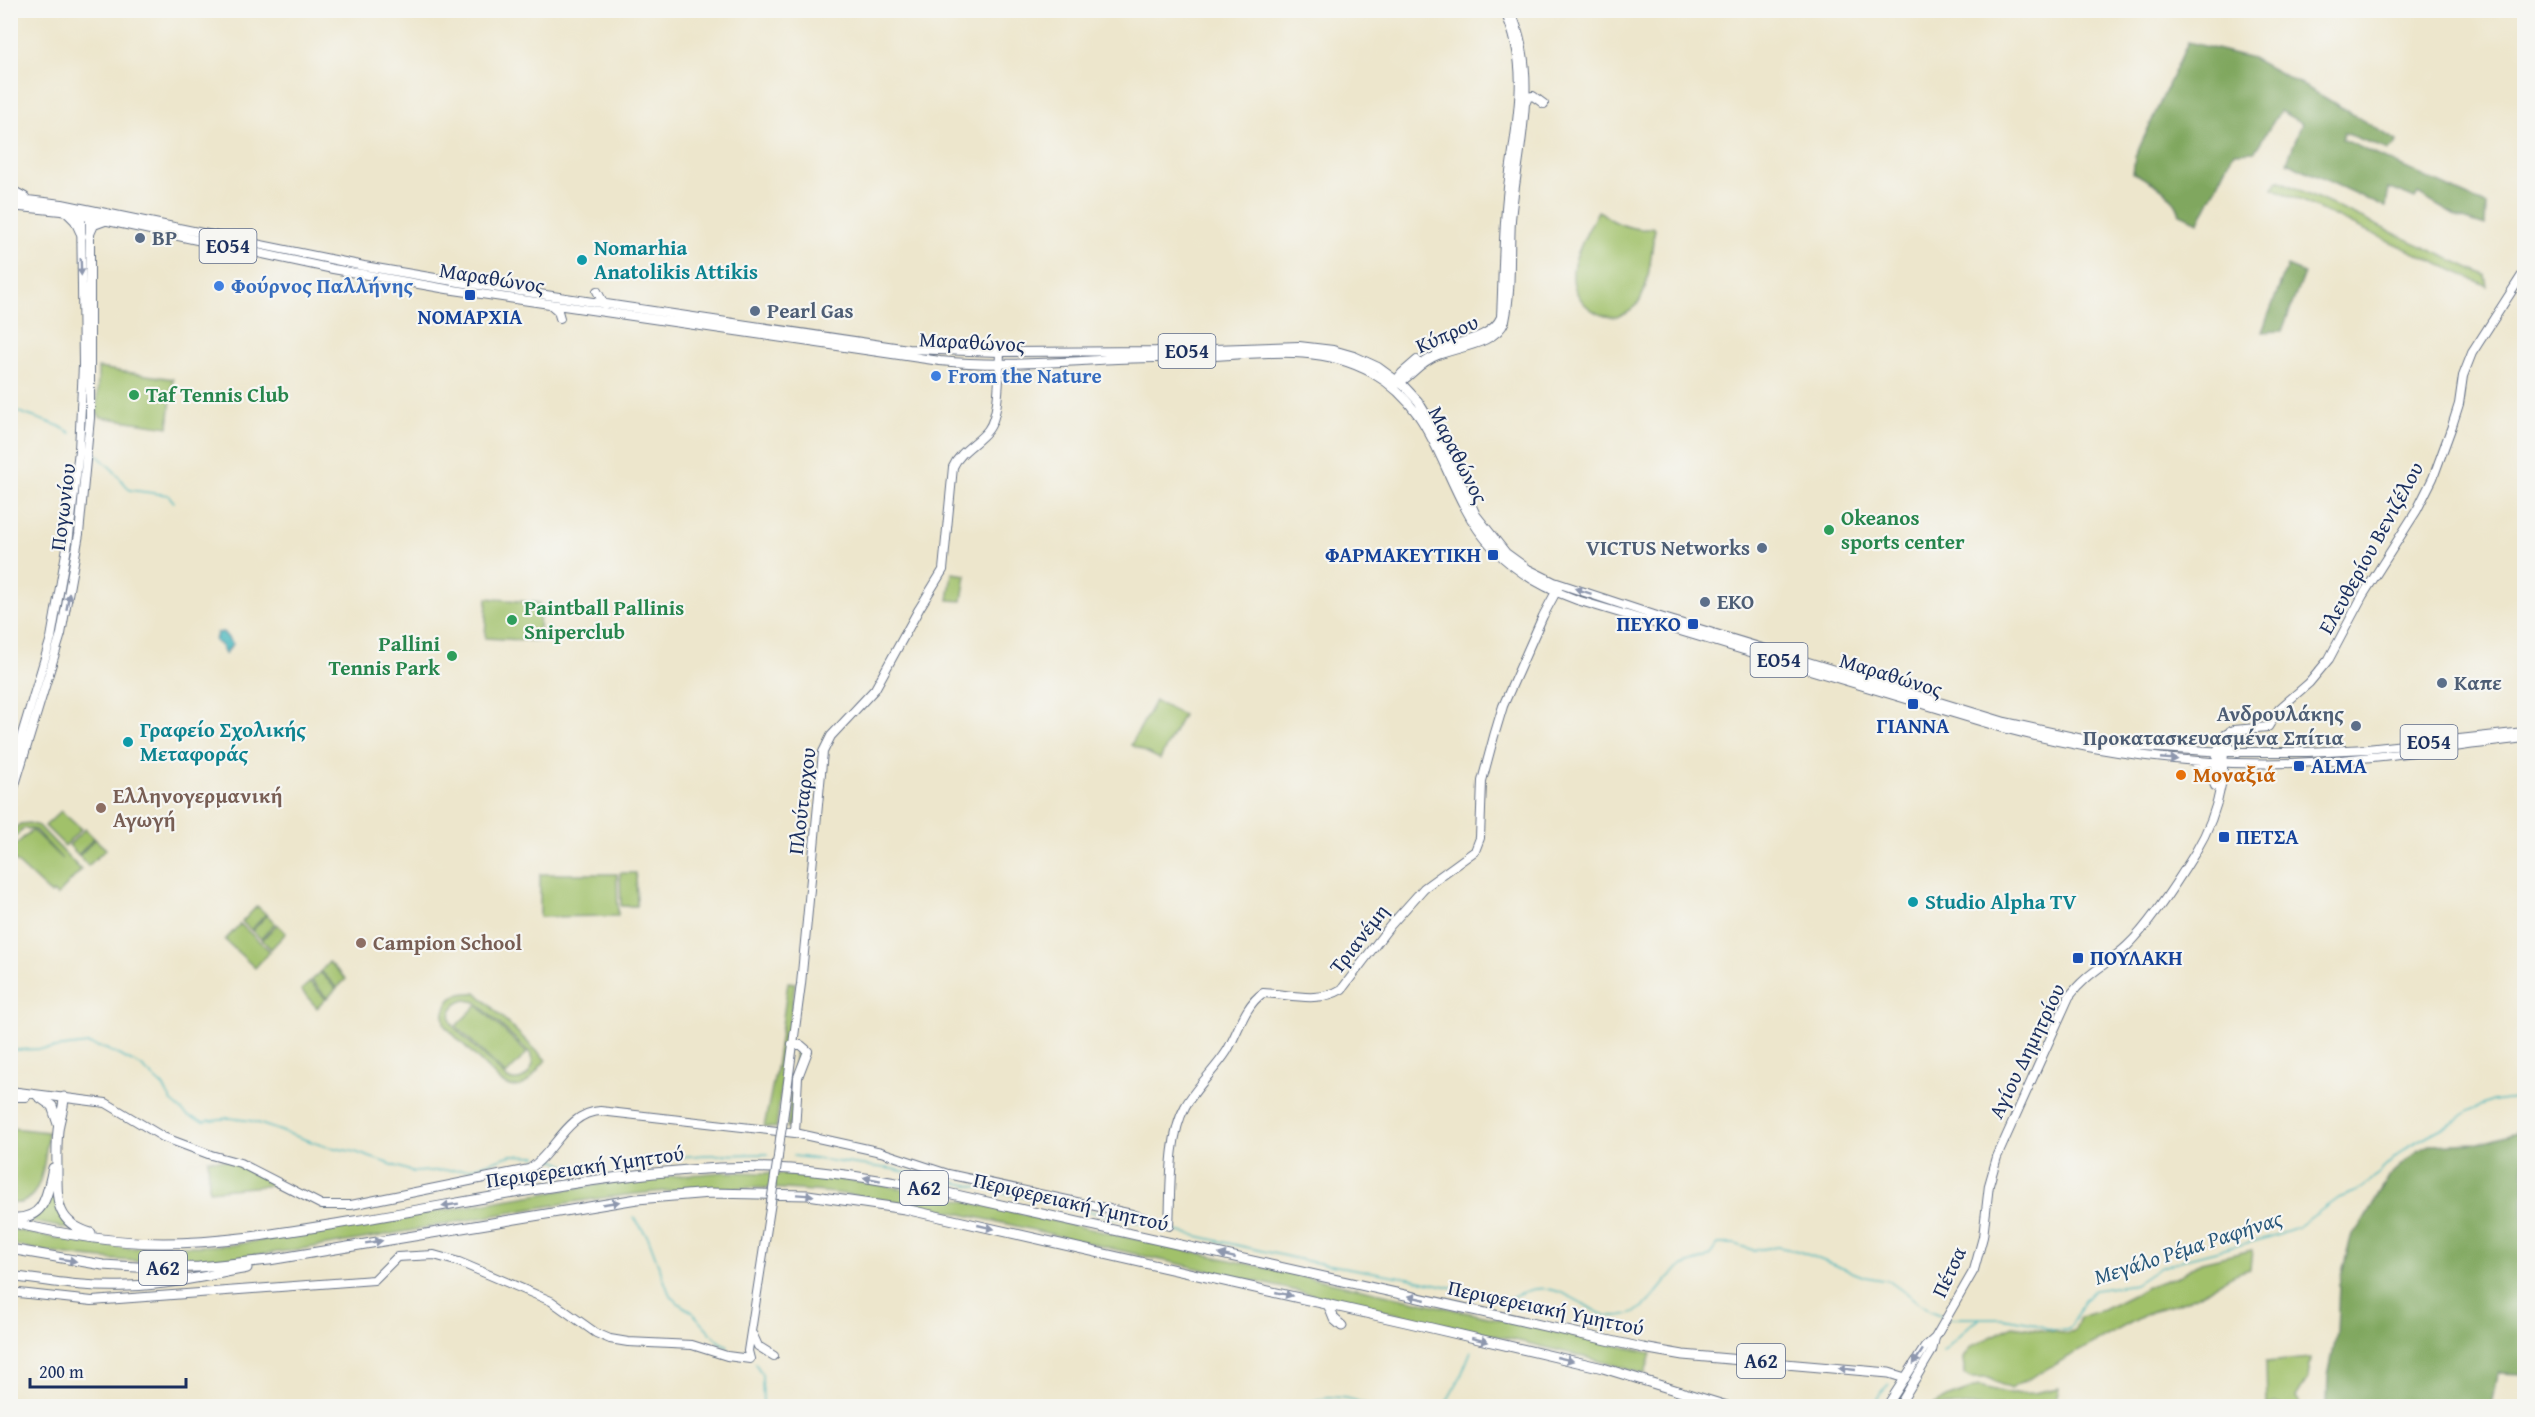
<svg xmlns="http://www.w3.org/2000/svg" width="2535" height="1417" font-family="'Gentium Book Plus',serif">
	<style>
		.green { fill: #a1c16a; stroke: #5e7864; stroke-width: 1.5; fill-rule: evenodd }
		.forest { fill: #80a75e; stroke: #4e6b5e; stroke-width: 1.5 }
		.water { fill: #45b5bb; stroke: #30728c; stroke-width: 1.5 }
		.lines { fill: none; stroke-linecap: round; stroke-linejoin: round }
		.stream { stroke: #45b5bb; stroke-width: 1.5 }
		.secondary-casing { stroke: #646f84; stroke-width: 10 }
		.primary-casing { stroke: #646f84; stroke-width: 10 }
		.highway-casing { stroke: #646f84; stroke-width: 11 }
		.secondary { stroke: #fff; stroke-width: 8 }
		.primary { stroke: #fff; stroke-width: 8 }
		.highway { stroke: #fff; stroke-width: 9 }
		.secondary-bridge-casing { stroke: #646f84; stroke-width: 10; stroke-linecap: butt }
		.secondary-bridge { stroke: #fff; stroke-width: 8 }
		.oneway { fill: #8d97ae }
		.service-dot { fill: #5c6f8a; stroke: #f6f6f2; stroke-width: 2 }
		.culture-dot { fill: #0f9aa8; stroke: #f6f6f2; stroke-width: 2 }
		.shop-dot { fill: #3f7fe0; stroke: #f6f6f2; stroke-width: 2 }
		.transit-dot { fill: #1a4fb4; stroke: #f6f6f2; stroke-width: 2 }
		.leisure-dot { fill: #2e9e5b; stroke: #f6f6f2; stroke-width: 2 }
		.food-dot { fill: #e8710a; stroke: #f6f6f2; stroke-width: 2 }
		.education-dot { fill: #8d6e63; stroke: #f6f6f2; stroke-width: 2 }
		.labels { text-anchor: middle; stroke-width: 4.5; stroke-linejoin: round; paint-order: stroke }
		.shield { fill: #f6f6f2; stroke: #5d6b8a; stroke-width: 1.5 }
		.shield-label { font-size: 20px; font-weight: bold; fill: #1b2f5e }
		.service-label { font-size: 21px; font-weight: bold; fill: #4e5e75; stroke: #f6f6f2; text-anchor: start }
		.culture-label { font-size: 21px; font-weight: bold; fill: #0d838f; stroke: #f6f6f2; text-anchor: start }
		.street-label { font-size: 21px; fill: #1b2f5e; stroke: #f6f6f2 }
		.shop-label { font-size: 21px; font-weight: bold; fill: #366cbe; stroke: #f6f6f2; text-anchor: start }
		.transit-label { font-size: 21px; font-weight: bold; fill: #164399; stroke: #f6f6f2; text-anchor: start }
		.leisure-label { font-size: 21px; font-weight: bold; fill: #27864d; stroke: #f6f6f2; text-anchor: start }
		.food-label { font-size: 21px; font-weight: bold; fill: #c56008; stroke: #f6f6f2; text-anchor: start }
		.education-label { font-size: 21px; font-weight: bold; fill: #785e54; stroke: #f6f6f2; text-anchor: start }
		.water-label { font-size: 22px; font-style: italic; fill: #28577a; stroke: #f6f6f2 }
	</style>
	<rect width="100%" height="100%" fill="#f6f6f2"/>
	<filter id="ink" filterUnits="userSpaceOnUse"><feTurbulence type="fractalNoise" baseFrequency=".0167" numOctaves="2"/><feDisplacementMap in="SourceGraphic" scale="12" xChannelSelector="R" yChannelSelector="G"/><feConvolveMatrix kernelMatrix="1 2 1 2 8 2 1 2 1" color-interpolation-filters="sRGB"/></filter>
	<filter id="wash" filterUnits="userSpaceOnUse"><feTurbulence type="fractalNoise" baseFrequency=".008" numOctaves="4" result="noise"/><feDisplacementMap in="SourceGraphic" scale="24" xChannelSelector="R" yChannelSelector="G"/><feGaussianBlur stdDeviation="1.35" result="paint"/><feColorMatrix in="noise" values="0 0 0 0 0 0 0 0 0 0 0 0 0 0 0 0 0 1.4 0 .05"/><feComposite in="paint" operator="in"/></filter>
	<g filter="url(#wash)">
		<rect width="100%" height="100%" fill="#ede6cc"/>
		<path class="green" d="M2278,180l207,95 2,11 -214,-98z
			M1598,211c6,2 7,5 12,8 10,6 33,14 43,8l2,2c-4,20 -5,54 -15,71 -22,36 -71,8 -67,-29 1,-16 17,-45 25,-60z
			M98,368l75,11 -5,48 -68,-10 -3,-5z
			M952,573l14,2 -4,26 -14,-1z
			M487,598l53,5 -1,38 -54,-3z
			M1155,701l28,14 -23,44 -29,-14z
			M61,811l20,18 -16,17 -20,-20z
			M29,823l10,3 42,44 -24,26 -4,-4 -2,2 -40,-37v-25l9,-8zM24,828l11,2 27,29 -30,-29 -20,18 1,-9z
			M85,829l9,9 -16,17 -9,-10z
			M95,839l11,10 -18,17 -9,-10z
			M620,873h16l1,33h-16z
			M540,874h77l1,42 -78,1z
			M257,906l9,8 -15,16 -9,-8z
			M267,915l8,8 -14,16 -9,-8z
			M240,924l30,27 -15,17 -30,-28z
			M277,924l9,9 -15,16 -9,-9z
			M329,962l17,17 -9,9 -16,-17z
			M320,972l16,17 -9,9 -16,-18z
			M310,982l16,17 -9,9 -16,-18z
			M788,982l7,1 -19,145 -12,-1 12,-59z
			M476,992l70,68c-14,14 -20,37 -45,22l-56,-56c-4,-13 1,-29 16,-32 6,-2 10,0 15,-2zM466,1000l10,2 54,51 3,11c-4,12 -12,19 -25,15l-54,-52c-8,-12 -2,-24 12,-27z
			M477,1005l50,48 -21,22 -50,-49z
			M796,1052l4,2 1,6 -5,16 -3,43 -6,9z
			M11,1128l37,4c-3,23 -4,76 -37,71z
			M208,1159l23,2 44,24 -66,6z
			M723,1172c71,0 140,9 209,22l719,159 -6,21c-77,-23 -156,-40 -235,-57 -81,-18 -163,-38 -244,-56 -144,-32 -296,-78 -444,-73 -116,3 -233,29 -347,49 -124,22 -240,38 -364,7v-15l49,10 67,9 105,-3 387,-64z
			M52,1185l1,4 22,41 -52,-10 9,-3z
			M2252,1250l-2,19c-22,6 -24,11 -42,21 -18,10 -35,16 -54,20l-144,79 -22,-11h-18l-6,-4v-16l8,-12 41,-20 49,7 13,-2 5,-14 23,-7 47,-24 30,-11 21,-13z
			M2311,1358l-3,20 -12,19 6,9h-20l-7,-3 -8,3 -1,-44z
			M1979,1386l31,8 23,-1 26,-5 -4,18h-123l14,-8z"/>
		<path class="forest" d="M2188,42l64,16 72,39 73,44 -1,4 -8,5 -43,-17 -3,6 144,66 -1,21 -28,-9 -39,-23 -3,5 -26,-11 -3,19h-2l-97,-45 15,-39 -22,-12 -25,40 -21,1 -35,70 -19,-8c-7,-22 -27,-32 -47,-41l2,-16z
			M2287,266l17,7 -22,58 -20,1z
			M2524,1130v244l-26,-1 -6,33h-184l19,-1 1,-29 9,-43 2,-49 13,-50 8,-7 29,-50 28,-26 13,-6 48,-2z"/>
		<path class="water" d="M223,632l10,12 -8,10 -4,-8 -6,-5 2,-8z"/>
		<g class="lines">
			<path class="stream" d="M10,409l49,17 12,7
				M95,453l18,17 17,20 38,5 6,7
				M10,1050l36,-1 42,-5 18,5 35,17 22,20 9,16 16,14 15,5 26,-3 23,3 72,25 31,6 58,20 57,-3 41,-14 25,1
				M794,1156l98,13 165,35 250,57 107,18 91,20
				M551,1159l20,9
				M637,1160l68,-5 63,-1
				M634,1217l14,20 21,56 9,10 14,9 27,30 9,4
				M1499,1304c37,-23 52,-19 88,2 8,5 16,10 26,10 38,0 41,-27 64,-46 9,-7 20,-7 29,-12 6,-3 8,-10 12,-14h16l19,6 24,-3 21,4 67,26 24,4 41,30 15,6
				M1950,1318h53l28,5 21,7 14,-1 5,-3 12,-24 11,-12 41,-6 24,-16 33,-11 75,-19 31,-11 40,-29 24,-9 44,-42 51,-27 11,-9 24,-10 32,-4
				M1943,1352l26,-26 11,-7
				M755,1363l7,11 1,32
				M1299,1406c25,-11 46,-12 70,0
				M1444,1406l16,-28 11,-27
				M1873,1406l8,-14 8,-8"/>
		</g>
	</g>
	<g filter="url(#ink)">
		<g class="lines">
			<defs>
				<path id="secondary" d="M1526,102l2,-5 5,-1 11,8
					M1436,350c19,-8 56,-11 65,-33 2,-40 2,-80 6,-120 6,-65 27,-124 -3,-187
					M1394,383l8,-10 15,-13
					M1395,385c15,-6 23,-23 43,-30 20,-8 58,-11 67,-34 7,-33 4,-68 6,-101 6,-70 30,-143 -1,-210
					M10,774l41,-136 18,-102 10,-86 4,-85 -2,-156
					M2215,783l2,-31 6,-16 11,-6 34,-3 11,-18 30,-26 20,-24 34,-64 54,-85 16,-32 19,-52 7,-22 4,-28 9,-23 52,-81
					M10,801l51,-167 18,-100 11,-116v-207
					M792,1044l9,1 7,6 -10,26 -3,56
					M10,1091l96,12 57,34 48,18 29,8 82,42h29l178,-36c25,-15 38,-57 71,-58l195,22 86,19 67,22 184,40 37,12c2,-35 -1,-89 16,-119 10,-19 30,-37 42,-56 11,-19 18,-46 36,-58 27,1 54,11 79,-4l48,-63 34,-38 51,-37 5,-13 2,-57 12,-45 9,-30 40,-90 15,-28
					M10,1097h16
					M782,1127l19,-143 22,-232 8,-16 44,-47 44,-80 24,-39 10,-103c7,-16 25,-24 35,-37 12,-15 11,-59 12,-78
					M778,1157l2,-18
					M10,1292l82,9 282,-21 23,-23 37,-2 25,7 92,39 45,32 14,6 18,3 64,3 35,11 23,3
					M753,1335l5,11 16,10
					M750,1359l-2,-8 23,-149
					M1887,1406l38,-59 10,-9 39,-68 9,-33 6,-52 8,-28 72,-160c16,-23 39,-33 58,-51 22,-21 52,-67 68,-93 12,-20 22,-45 26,-68 4,-17 0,-39 9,-54
					M1899,1406l33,-55 3,-13"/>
				<path id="primary" d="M10,189l15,8
					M10,198l52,6 302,62 95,16 449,67 92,3 156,-1 143,-5 34,4 21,6 24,11 26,19 14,15 21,34 37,80 30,38 22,16 26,13 103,34 348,106 105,23 115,7h82l60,-3 157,-17
					M10,206l51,5 272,58 114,20 493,72c59,6 118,1 177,-2 25,-1 51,-1 77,-2 60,-2 123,-15 178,16 56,32 65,83 93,135 24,47 63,75 112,92l426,128c95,25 191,38 289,35 78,-3 156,-16 232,-25
					M67,213l8,8 5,11
					M89,236l5,-11 11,-4
					M597,291l7,13
					M551,305l7,6 2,7
					M2227,736l3,12 8,5
					M2195,763l15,9 5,14"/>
				<path id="highway" d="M38,1096l14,10 6,18
					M64,1097c0,9 -3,18 -5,27 -3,15 -2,31 -2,47 0,30 -1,52 34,62
					M10,1218c36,3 37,-24 43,-50
					M10,1222c50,12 102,21 153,21 65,0 128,-12 191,-22 121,-20 243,-47 366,-53 72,-3 143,8 214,22l709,158 40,7 206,18 16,5
					M10,1249l93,16 50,3 46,-1 70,-7 368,-61 73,-6 98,2 97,14 505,114 193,45 124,38
					M10,1276c39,5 78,12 117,10 40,-1 81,-10 120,-18
					M1328,1304l6,15 8,7"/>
			</defs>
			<use href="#secondary" class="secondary-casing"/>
			<use href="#primary" class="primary-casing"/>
			<use href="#highway" class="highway-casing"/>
			<use href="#secondary" class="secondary"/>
			<use href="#primary" class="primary"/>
			<use href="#highway" class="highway"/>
			<defs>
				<path id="secondary-bridge" d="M780,1139l2,-12
					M771,1202l7,-45"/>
			</defs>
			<use href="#secondary-bridge" class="secondary-bridge-casing"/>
			<use href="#secondary-bridge" class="secondary-bridge"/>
		</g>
		<defs><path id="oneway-solid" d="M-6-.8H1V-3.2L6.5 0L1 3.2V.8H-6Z" transform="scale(1.5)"/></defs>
		<g class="oneway">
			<use href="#oneway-solid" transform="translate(81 267) rotate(88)"/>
			<use href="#oneway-solid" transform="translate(1583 591) rotate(-162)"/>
			<use href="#oneway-solid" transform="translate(68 601) rotate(-80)"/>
			<use href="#oneway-solid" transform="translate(2169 759) rotate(5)"/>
			<use href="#oneway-solid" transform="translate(872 1179) rotate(-170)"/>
			<use href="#oneway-solid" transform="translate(805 1195) rotate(4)"/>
			<use href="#oneway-solid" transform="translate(611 1203) rotate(-9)"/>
			<use href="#oneway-solid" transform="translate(450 1205) rotate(171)"/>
			<use href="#oneway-solid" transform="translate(986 1227) rotate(13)"/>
			<use href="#oneway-solid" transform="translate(374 1242) rotate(-9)"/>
			<use href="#oneway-solid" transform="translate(1227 1256) rotate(-167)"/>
			<use href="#oneway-solid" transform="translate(68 1260) rotate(9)"/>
			<use href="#oneway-solid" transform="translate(1284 1294) rotate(13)"/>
			<use href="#oneway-solid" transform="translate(1417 1298) rotate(-167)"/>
			<use href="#oneway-solid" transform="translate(1480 1340) rotate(13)"/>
			<use href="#oneway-solid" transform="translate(1918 1357) rotate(123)"/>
			<use href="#oneway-solid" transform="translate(1565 1359) rotate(13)"/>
			<use href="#oneway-solid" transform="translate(1847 1369) rotate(-174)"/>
		</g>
	</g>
	<g class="service-dot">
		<circle cx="140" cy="238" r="6"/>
		<circle cx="755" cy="311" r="6"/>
		<circle cx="1762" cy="548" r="6"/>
		<circle cx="1705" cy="602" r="6"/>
		<circle cx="2442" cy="683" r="6"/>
		<circle cx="2356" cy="726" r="6"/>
	</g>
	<g class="culture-dot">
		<circle cx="582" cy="260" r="6"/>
		<circle cx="128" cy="742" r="6"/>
		<circle cx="1913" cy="902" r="6"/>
	</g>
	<g class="shop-dot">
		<circle cx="219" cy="286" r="6"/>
		<circle cx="936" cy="376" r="6"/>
	</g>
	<g class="transit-dot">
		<rect x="464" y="289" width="12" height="12" rx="3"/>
		<rect x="1487" y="549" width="12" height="12" rx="3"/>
		<rect x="1687" y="618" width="12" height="12" rx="3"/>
		<rect x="1907" y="698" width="12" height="12" rx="3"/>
		<rect x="2293" y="760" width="12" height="12" rx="3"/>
		<rect x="2218" y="831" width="12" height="12" rx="3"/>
		<rect x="2072" y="952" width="12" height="12" rx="3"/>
	</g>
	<g class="leisure-dot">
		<circle cx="134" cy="395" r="6"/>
		<circle cx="1829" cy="530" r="6"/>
		<circle cx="512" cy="620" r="6"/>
		<circle cx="452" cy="656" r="6"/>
	</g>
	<circle class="food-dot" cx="2181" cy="775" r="6"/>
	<g class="education-dot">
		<circle cx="101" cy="808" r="6"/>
		<circle cx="361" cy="943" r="6"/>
	</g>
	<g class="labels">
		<g class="shield">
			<rect x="199.5" y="229" width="57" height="34" rx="4.5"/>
			<rect x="1158.5" y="334" width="57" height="34" rx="4.5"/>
			<rect x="1750.5" y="643" width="57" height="34" rx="4.5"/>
			<rect x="2400.5" y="725" width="57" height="34" rx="4.5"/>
			<rect x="900" y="1171" width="48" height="34" rx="4.5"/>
			<rect x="139" y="1251" width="48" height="34" rx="4.5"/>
			<rect x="1737" y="1344" width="48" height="34" rx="4.5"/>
		</g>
		<g class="shield-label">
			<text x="228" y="253">ΕΟ54</text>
			<text x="1187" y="358">ΕΟ54</text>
			<text x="1779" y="667">ΕΟ54</text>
			<text x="2429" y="749">ΕΟ54</text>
			<text x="924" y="1195">Α62</text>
			<text x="163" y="1275">Α62</text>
			<text x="1761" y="1368">Α62</text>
		</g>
		<g class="service-label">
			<text x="152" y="245">BP</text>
			<text x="767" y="318">Pearl Gas</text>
			<text x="1750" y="555" text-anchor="end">VICTUS Networks</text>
			<text x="1717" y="609">EKO</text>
			<text x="2454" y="690">Καπε</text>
			<text x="2344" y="721" text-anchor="end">Ανδρουλάκης<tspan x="2344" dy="24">Προκατασκευασμένα Σπίτια</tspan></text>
		</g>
		<g class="culture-label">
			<text x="594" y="255">Nomarhia<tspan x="594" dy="24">Anatolikis Attikis</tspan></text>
			<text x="140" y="737">Γραφείο Σχολικής<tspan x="140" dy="24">Μεταφοράς</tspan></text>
			<text x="1925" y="909">Studio Alpha TV</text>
		</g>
		<g class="street-label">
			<text transform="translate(492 278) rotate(9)" y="7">Μαραθώνος</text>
			<text transform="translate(1447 334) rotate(-24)" y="7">Κύπρου</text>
			<text transform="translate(972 342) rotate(3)" y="7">Μαραθώνος</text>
			<text transform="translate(1458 455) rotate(63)" y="7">Μαραθώνος</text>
			<text transform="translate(63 507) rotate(-83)" y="7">Πογωνίου</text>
			<text transform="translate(2371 548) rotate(-61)" y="7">Ελευθερίου Βενιζέλου</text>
			<text transform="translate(1891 675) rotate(17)" y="7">Μαραθώνος</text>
			<text transform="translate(802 801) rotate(-83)" y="7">Πλούταρχου</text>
			<text transform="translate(1359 939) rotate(-52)" y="7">Τριανέμη</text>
			<text transform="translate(2027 1051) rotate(-64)" y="7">Αγίου Δημητρίου</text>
			<text transform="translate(585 1167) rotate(-8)" y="7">Περιφερειακή Υμηττού</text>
			<text transform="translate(1071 1202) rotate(13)" y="7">Περιφερειακή Υμηττού</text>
			<text transform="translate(1949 1272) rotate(-65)" y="7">Πέτσα</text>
			<text transform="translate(1546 1308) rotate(12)" y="7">Περιφερειακή Υμηττού</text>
		</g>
		<g class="shop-label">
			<text x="231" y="293">Φούρνος Παλλήνης</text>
			<text x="948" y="383">From the Nature</text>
		</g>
		<g class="transit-label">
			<text x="470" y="324" text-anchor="middle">ΝΟΜΑΡΧΙΑ</text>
			<text x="1481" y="562" text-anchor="end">ΦΑΡΜΑΚΕΥΤΙΚΗ</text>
			<text x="1681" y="631" text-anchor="end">ΠΕΥΚΟ</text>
			<text x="1913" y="733" text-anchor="middle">ΓΙΑΝΝΑ</text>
			<text x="2311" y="773">ALMA</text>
			<text x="2236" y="844">ΠΕΤΣΑ</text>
			<text x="2090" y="965">ΠΟΥΛΑΚΗ</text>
		</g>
		<g class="leisure-label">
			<text x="146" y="402">Taf Tennis Club</text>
			<text x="1841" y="525">Okeanos<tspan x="1841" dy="24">sports center</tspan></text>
			<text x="524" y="615">Paintball Pallinis<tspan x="524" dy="24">Sniperclub</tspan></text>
			<text x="440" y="651" text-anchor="end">Pallini<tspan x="440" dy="24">Tennis Park</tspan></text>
		</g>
		<g class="food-label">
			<text x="2193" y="782">Μοναξιά</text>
		</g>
		<g class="education-label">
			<text x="113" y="803">Ελληνογερμανική<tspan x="113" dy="24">Αγωγή</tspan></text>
			<text x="373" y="950">Campion School</text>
		</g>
		<g class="water-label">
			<text transform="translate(2188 1247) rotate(-18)" y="8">Μεγάλο Ρέμα Ραφήνας</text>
		</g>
	</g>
	<rect width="2535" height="1417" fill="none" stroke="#f6f6f2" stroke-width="36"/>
	<path d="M30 1378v9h156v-9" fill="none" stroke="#1b2f5e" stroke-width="3"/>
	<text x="39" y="1378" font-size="18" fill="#1b2f5e" stroke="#f6f6f2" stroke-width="4.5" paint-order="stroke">200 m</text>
</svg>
